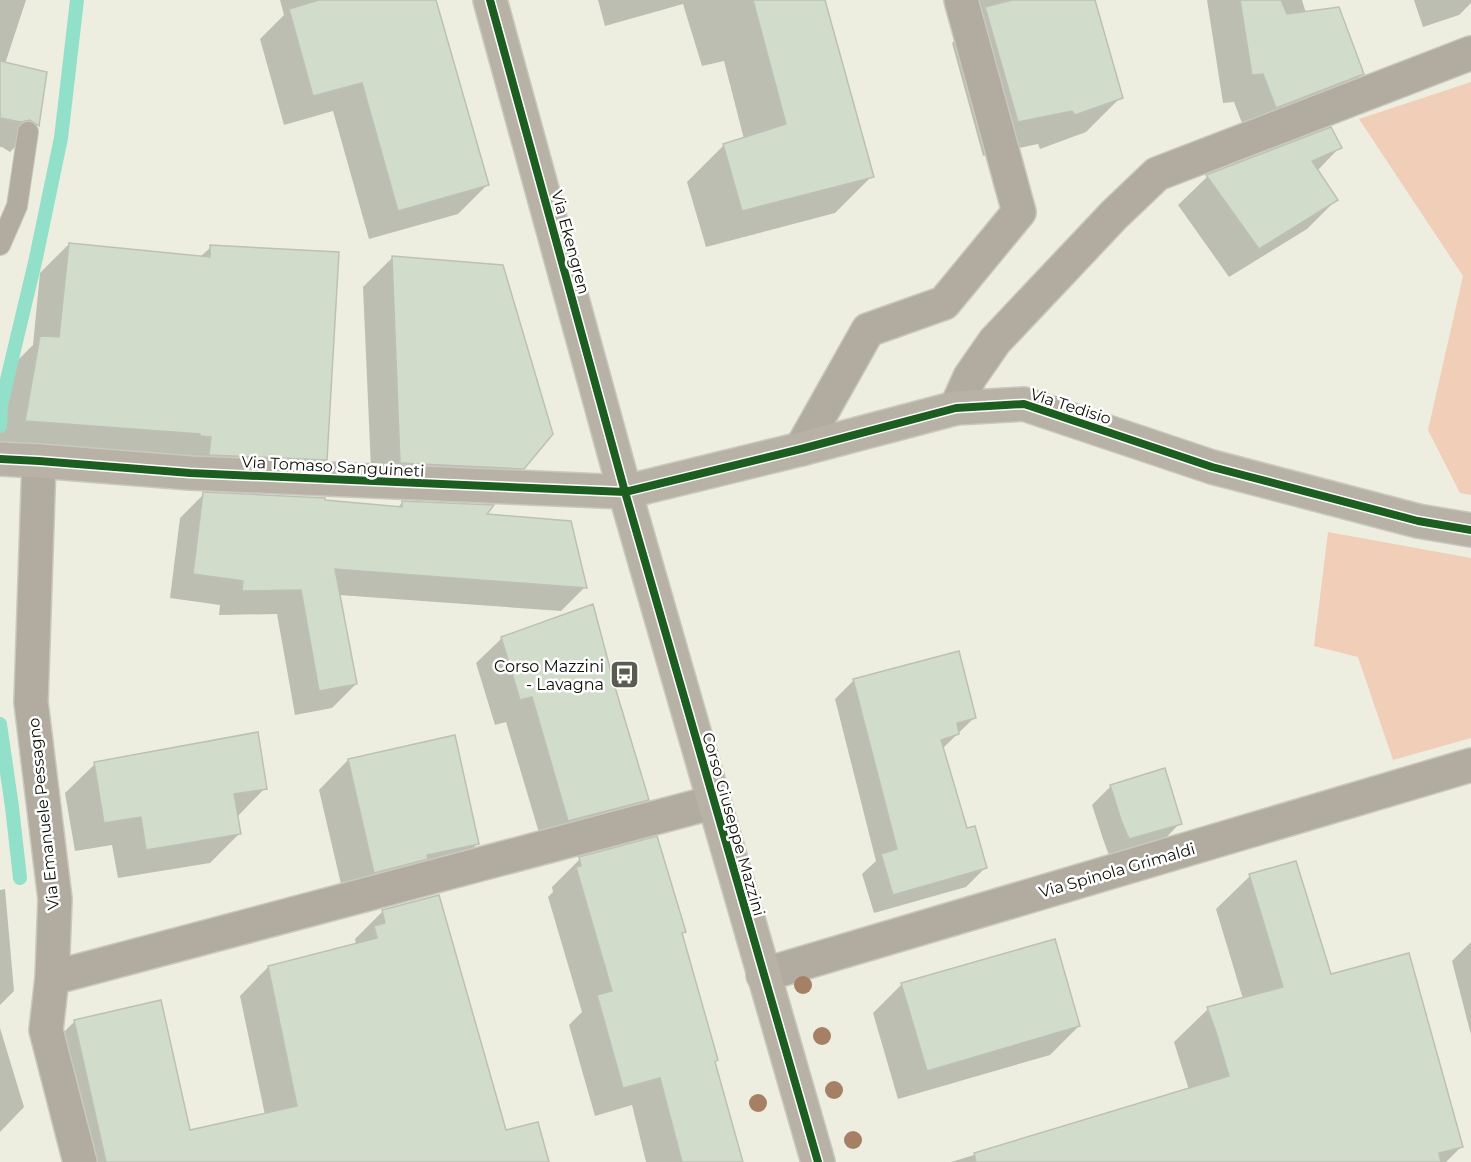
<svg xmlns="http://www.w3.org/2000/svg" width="1471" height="1162" font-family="Montserrat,sans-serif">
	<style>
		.green { fill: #f0ceb8 }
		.shadow { fill: #0003 }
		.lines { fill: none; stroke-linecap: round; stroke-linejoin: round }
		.stream { stroke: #93e0ca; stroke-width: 14 }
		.building { fill: #d1ddca; stroke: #bdc0b6; stroke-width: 1.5 }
		.lane-casing { stroke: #c8c8be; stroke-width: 22 }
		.street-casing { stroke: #c8c8be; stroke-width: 36 }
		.secondary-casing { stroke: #c8c8be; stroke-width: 36 }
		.lane { stroke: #b1aba0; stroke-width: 20 }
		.street { stroke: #b1aba0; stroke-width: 33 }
		.secondary { stroke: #b8b2a6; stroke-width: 33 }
		.cycleway-casing { stroke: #fff; stroke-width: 11 }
		.cycleway { stroke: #1b5e20; stroke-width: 8 }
		.tree { fill: #a68064 }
		.labels { text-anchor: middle; stroke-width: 5; stroke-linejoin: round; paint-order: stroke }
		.street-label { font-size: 16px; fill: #0d0e05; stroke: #fff }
		.poi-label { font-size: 16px; fill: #0d0e05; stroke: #fff; text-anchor: end }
	</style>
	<rect width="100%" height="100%" fill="#edeedf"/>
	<path class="green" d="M1471,82v413l-11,-2 -32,-63 35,-154 -104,-157z
		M1328,532l143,26v180l-78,22 -35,-103 -44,-11z"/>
	<path class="shadow" d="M0,0h26l-21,64 40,10 -8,51 -27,27 -8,-5h-2z
		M280,0h155l52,185 -29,29 -89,25 -36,-128 -49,14 -24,-86 24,-24z
		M598,0h226l48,176 -37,37 -129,34 -19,-65 37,-37 20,-6 -20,-78 -22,5 -19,-62 -78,22z
		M969,0h125l27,97 -35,35 -46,17 -2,-5 -55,12 -31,-113 23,-23z
		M1207,0h95l4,13 56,61 -29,29 -86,33 -13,-34 -11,1z
		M1414,0h57v3l-12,12 -36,12z
		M1331,129l9,18 -23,24 19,29 -29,29 -78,48 -51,-72 29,-28z
		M69,244l131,13 11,-10 115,213 -29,29 -297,-39v-17l11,-66 22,-22 7,-72z
		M392,258l131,210 -30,29 -121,-5 -9,-205z
		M204,494l120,7 73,7 5,-5 82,12 101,72 -24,24 -222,-16 17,89 -24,24 -37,7 -18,-101 -58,1 1,-10 -50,-7 10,-80z
		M594,605v11l53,184 -25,25 -79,21 -37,-124 -11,3 -19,-62 26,-25z
		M854,680l121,37 -33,32 24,81 19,38 -19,19 -92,26 -12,-39 14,-13 -41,-162z
		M348,760l130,83 -29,30 -104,28 -26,-111z
		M95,764l170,24 -28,29 2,17 -29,29 -92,15 -6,-33 -37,6 -10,-58z
		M1111,786l69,37 -19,20 -51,15 -7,-19 -11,-34z
		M580,859l104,72 -3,4 60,227h-95l-14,-57 -37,11 -26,-91 13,-13 -34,-115 5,-5 -1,-5z
		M1250,876l80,100 132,170 -16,16h-495l238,-72 -15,-48 34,-33 35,-10 -27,-90z
		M5,889l9,102 -14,14v-115z
		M383,911l122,221 42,30h-475l-25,-113 28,-28 114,111 76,-17 -25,-119 28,-29 88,-22 -1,-6z
		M1471,942v93l-19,-74z
		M902,984l177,42 -29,29 -152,44 -25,-86z
		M0,1028l24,79 -24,25z"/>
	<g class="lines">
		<path class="stream" d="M0,426l1,-21 35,-147 25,-120 16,-138
			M0,724l12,83 8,71"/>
	</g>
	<path class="building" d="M319,0h117l53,185 -91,26 -36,-128 -49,13 -24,-87z
		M753,0h72l49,177 -132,34 -19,-67 63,-20z
		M1012,0h83l28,98 -48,17 -3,-4 -54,11 -33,-115z
		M1240,0h41l6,14 52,-7 25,67 -88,34 -13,-34 -11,1z
		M0,61l47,11 -8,54 -9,-6 -9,2 -21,-4z
		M1331,127l11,21 -30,13 26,39 -79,49 -53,-74z
		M69,243l141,14v-12l129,7 -12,208 -118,-5 2,-18 -11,-1v-2l-175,-13 15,-85 19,1z
		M392,256l111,9 50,169 -29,35 -124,-6z
		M203,492l122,6v2l77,7v-6l92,4 -7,9 84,7 16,67 -252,-19 22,115 -38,7 -18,-101 -59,1 1,-10 -50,-7z
		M593,604l22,83 34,113 -81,21 -36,-124 -12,3 -19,-63z
		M959,651l17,67 -19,5 2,11 -18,6 26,88 8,-2 12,42 -94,27 -12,-41 16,-5 -44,-170z
		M258,732l9,57 -33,5 7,40 -95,16 -5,-33 -37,6 -10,-61z
		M455,735l24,109 -52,11 1,4 -54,14 -26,-114z
		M1165,768l17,56 -53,15 -8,-19 -11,-35z
		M657,836l29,96 -4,1 36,127 -3,2 28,100h-61l-22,-84 -37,10 -26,-93 15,-4 -36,-124 5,-1 -2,-9z
		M1296,861l35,113 78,-21 54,194 -24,6 2,9h-465l-2,-9 255,-77 -13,-44 -9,-25 76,-20 -34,-113z
		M439,895l67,235 32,-8 11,40h-443l-32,-142 87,-20 29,130 107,-24 -29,-140 109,-28 -3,-12 11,-3 -3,-13z
		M1055,939l25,87 -153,45 -26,-88z"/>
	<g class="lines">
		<defs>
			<path id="lane" d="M0,245l17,-39 11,-74"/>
			<path id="street" d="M956,408l14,-31 25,-36 119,-126 43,-41 314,-121
				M801,449l67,-119 76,-27 75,-91 -58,-212
				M39,461l-8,241 24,197 -3,79 -6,52 34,132
				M763,975l708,-210
				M52,978l662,-176"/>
			<path id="secondary" d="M490,0l135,492 193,670
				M0,459l39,2 151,12 435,19 176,-43 155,-41 68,-4 188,63 206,54 53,9"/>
		</defs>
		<use href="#lane" class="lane-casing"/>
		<use href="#street" class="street-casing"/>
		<use href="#secondary" class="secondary-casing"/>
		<use href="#lane" class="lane"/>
		<use href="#street" class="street"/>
		<use href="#secondary" class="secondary"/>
		<defs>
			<path id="cycleway" d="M490,0l135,492 193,670
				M0,459l39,2 151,12 435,19 176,-43 155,-41 68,-4 188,63 206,54 53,9"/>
		</defs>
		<use href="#cycleway" class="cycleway-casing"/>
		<use href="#cycleway" class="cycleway"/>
	</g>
	<g class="tree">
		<circle cx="803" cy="985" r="9"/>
		<circle cx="822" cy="1036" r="9"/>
		<circle cx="834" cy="1090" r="9"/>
		<circle cx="758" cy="1103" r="9"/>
		<circle cx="853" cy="1140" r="9"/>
	</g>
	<defs>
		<symbol id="bus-square" viewBox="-11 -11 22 22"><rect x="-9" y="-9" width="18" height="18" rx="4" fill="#5b5c51" stroke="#fff"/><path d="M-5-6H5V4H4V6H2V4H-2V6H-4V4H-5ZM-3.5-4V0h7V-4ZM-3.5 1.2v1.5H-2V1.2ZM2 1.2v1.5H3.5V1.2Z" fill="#fff"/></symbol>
	</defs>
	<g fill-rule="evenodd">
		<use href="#bus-square" x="608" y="658" width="33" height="33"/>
	</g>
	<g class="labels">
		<g class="street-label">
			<text transform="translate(571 242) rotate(75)" y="6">Via Ekengren</text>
			<text transform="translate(1071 406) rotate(18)" y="6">Via Tedisio</text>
			<text transform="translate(333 466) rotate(3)" y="6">Via Tomaso Sanguineti</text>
			<text transform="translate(43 814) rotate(-96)" y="6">Via Emanuele Pessagno</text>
			<text transform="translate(734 824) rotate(74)" y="6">Corso Giuseppe Mazzini</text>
			<text transform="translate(1117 870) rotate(-16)" y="6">Via Spinola Grimaldi</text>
		</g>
		<g class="poi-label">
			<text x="604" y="672">Corso Mazzini<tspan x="604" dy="18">- Lavagna</tspan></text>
		</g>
	</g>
</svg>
